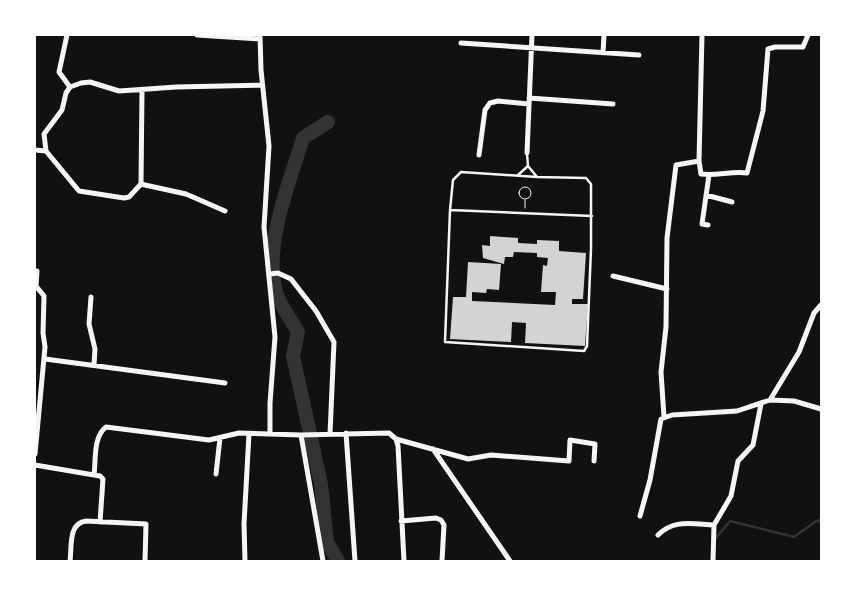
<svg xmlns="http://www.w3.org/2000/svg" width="856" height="596" font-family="'Exo 2',sans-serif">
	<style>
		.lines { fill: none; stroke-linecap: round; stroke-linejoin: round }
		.stream { stroke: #333; stroke-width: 2.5 }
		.river { stroke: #333; stroke-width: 14 }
		.building { fill: #d3d3d3 }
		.path { stroke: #f5f5f5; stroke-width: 1 }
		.service { stroke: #f5f5f5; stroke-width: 2.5 }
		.minor { stroke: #f5f5f5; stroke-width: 5 }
	</style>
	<rect width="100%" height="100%" fill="#111"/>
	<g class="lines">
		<path class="stream" d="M715,539l15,-18 64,16 21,-15 6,-2"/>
		<path class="river" d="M328,122l-25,16c-14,46 -41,110 -26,157 5,13 14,25 21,37l-5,24 28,128 6,58 11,19"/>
	</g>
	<path class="building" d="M490,236l28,2v5l19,1v-4l22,1v10l27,2 -3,46h-11v5h16l-3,42 -60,-3 1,-20 -14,-1 -1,20 -61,-3 3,-42h13l2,-35 33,2 -2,26 -12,-1 -1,4 -14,-1v9l83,4 1,-13h-15l2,-27 4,1 1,-8 -11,-1v-4l-23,-1 -1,5h-8l-1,7 -21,-6 -1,-13 8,1z"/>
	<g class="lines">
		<path class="path" d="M519 193a6 6 0 1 1 12 0a6 6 0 1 1-12 0Z
			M525,208v-8"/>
		<path class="service" d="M518,175l10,-9
			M537,177l-76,-5 -8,8 -3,30 142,6
			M450,210l-5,132 139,9 3,-5 4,-97v-65l-5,-6 -49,-1 -9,-11 -1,-12"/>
		<path class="minor" d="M67,35l-8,37 11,15
			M197,35l63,4
			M260,35l1,35 8,76 -5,81 11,110 -5,66v31
			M702,35l-3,126 2,13c16,2 30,-3 46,-1l16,-62 5,-62 7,-2h28l5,-12
			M461,43l178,12
			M603,53l1,-18
			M529,98l84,6
			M35,150l11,1
			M527,153l5,-118
			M479,155l6,-45 5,-7 8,-2 31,3
			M141,184l1,-93
			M706,195l26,7
			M225,211l-39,-17 -41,-9 -4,-1 -12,13 -5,1 -45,-7 -33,-40 -2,-17 18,-24 4,-17 4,-6 11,-4 9,-1 29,9 57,-4 86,-2
			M708,225l-6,-1 7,-49
			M270,274l8,-1 13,6 25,32 18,31 -4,92
			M613,276l54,13
			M91,297l-2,27 6,25 -1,16
			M821,305l-7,8 -15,39 -29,48 24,1 27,8
			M45,359l180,24
			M664,417l-3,-45 5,-45 1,-89 9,-73 23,-4
			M346,433l9,128
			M301,435l22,126
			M396,439l72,20 23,-4 78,6 1,-21 25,4 -1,17
			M433,449l77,112
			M35,454l10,-107 -2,-14 1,-37 -8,-10 1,-15
			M35,465l59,10c2,-15 -1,-38 12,-48l103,13 30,-7 62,2 88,-2 7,6 2,7 6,115
			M216,474l4,-36
			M94,475l6,1 3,3 -3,43
			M640,516l10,-36 11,-61 11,-4 65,-4 33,-11
			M401,521l35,-3 5,2 3,5 -2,36
			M658,535c16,-16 34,-11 56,-10l17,-29 7,-35 15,-16 8,-41
			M70,561c2,-14 -2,-38 16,-40l60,3 -1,37
			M245,561l-1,-37 5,-90
			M713,561l1,-36"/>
	</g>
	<rect width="856" height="596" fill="none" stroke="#ffffff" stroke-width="72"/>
</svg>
